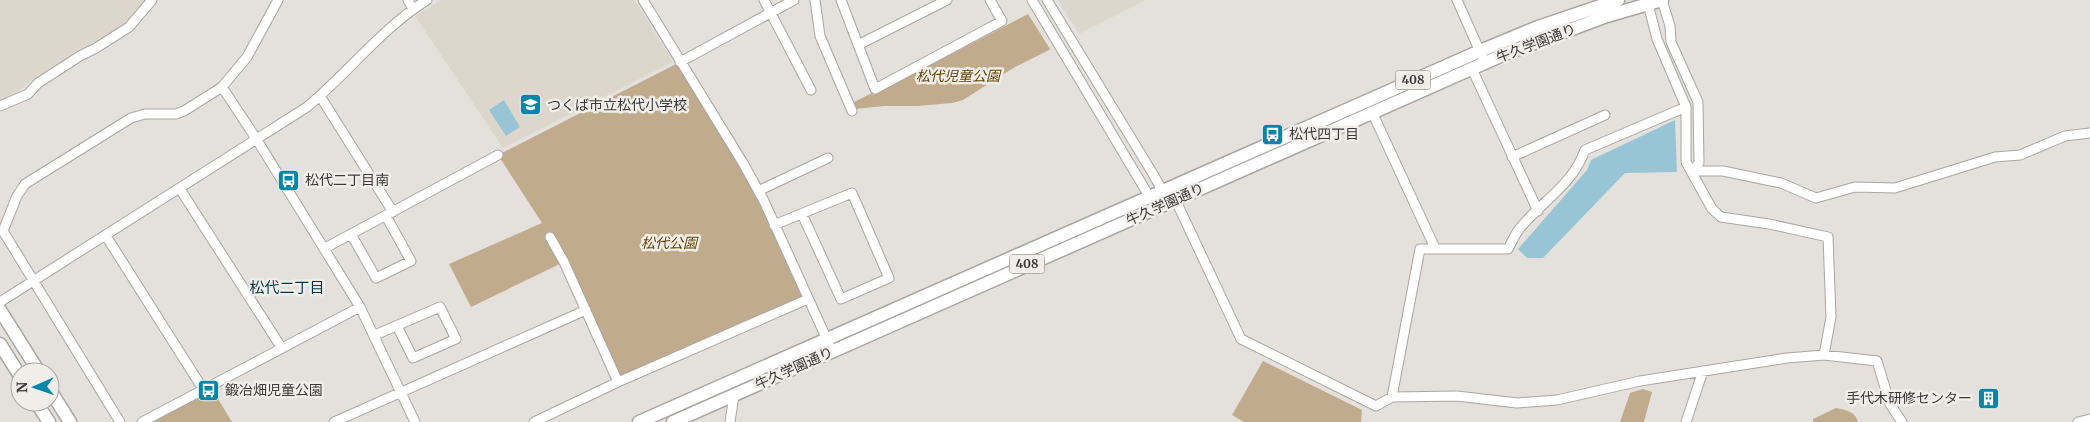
<svg xmlns="http://www.w3.org/2000/svg" width="2090" height="422" font-family="Merriweather,'Noto Sans JP',serif">
	<style>
		.built { fill: #ddd6cc }
		.green { fill: #c0ac8d }
		.water { fill: #97c5d6 }
		.lines { fill: none; stroke-linecap: round; stroke-linejoin: round }
		.minor-casing { stroke: #a9a6a2; stroke-width: 11 }
		.highway-casing { stroke: #a9a6a2; stroke-width: 15 }
		.minor { stroke: #fff; stroke-width: 9 }
		.highway { stroke: #fff; stroke-width: 12 }
		.labels { text-anchor: middle; stroke-width: 5; stroke-linejoin: round; paint-order: stroke }
		.shield { fill: #f1eeea; stroke: #72706d; stroke-width: 1 }
		.shield-label { font-size: 12px; font-weight: bold; fill: #3b3a38 }
		.street-label { font-size: 14px; fill: #3b3a38; stroke: #f1eeea }
		.park-label { font-size: 14px; font-style: italic; fill: #644404; stroke: #f1eeea }
		.poi-label { font-size: 14px; fill: #3b3a38; stroke: #f1eeea; text-anchor: start }
		.neighbourhood-label { font-size: 15px; fill: #003948; stroke: #f1eeea }
	</style>
	<rect width="100%" height="100%" fill="#e4e1dd"/>
	<path class="built" d="M0,0h145l-17,21 -36,23 -13,6 -45,28 -21,18 -13,5z
		M441,0h194l38,62 -170,86 -88,-132z
		M1058,0h88l-67,34z"/>
	<path class="green" d="M1028,14l22,35 -1,1 -34,17 -52,33 -11,3 -34,3h-34l-29,3 -3,-6 20,-10 1,2z
		M680,62l63,101 65,136 -190,83 -54,-120 -93,45 -22,-43 93,-41 -44,-68z
		M1263,361l99,49 -1,12h-117l-12,-7z
		M212,389l20,33h-84z
		M1643,389l9,3 -8,30h-24l10,-29z
		M1836,408c10,2 19,3 22,14h-45v-3z"/>
	<path class="water" d="M504,100l16,27 -14,9 -17,-26z
		M1675,120l2,52 -52,1 -82,85h-16l-9,-9 69,-79 4,-10z"/>
	<g class="lines">
		<defs>
			<path id="minor" d="M408,0l5,9
				M643,0l100,163 21,38 65,143
				M764,0l47,90
				M815,0l5,36 32,75
				M841,0l34,89 127,-68 -12,-21
				M1032,0l117,196 5,4
				M1047,0l106,174 9,16 -1,5
				M1457,0l28,63
				M1662,0l8,26 1,16 27,60 1,61 -7,8
				M1648,4l9,35 29,68v55l26,47 9,8 48,7 59,13 3,80 -7,38
				M858,45l89,-45
				M680,62l114,-62
				M1472,69l66,142
				M222,87l35,53 103,167 55,115
				M320,96l73,116
				M0,106l28,-12 10,-11 42,-27 16,-8 33,-21 23,-27
				M1372,112l63,136
				M1512,157l93,-42
				M1692,171h31l58,12 35,15 39,-11 40,1 100,-31 25,-2 45,-19 25,-3
				M180,189l101,158
				M758,191l70,-33
				M1175,199l66,140 135,67 16,-9 65,-1 60,7 40,-3 83,-19 147,-23 37,-3 53,6 13,43 12,18
				M774,225l78,-32 37,85 -48,21 -39,-85
				M351,234l25,44 35,-17 -25,-45
				M106,236l97,153
				M550,237l14,25 54,120 190,-83
				M325,248l173,-93
				M0,302l307,-195c41,-34 75,-79 120,-107
				M375,335l65,-28 16,32 -43,19 -16,-32
				M1392,397l28,-148h88c4,-7 7,-15 12,-21 23,-28 52,-42 65,-78l101,-43
				M120,422l-117,-191 14,-35 8,-12 106,-66 14,-4h31l8,-3 38,-24 25,-30 31,-57
				M142,422l218,-115
				M334,422l252,-112
				M534,422l84,-40
				M730,422l4,-27
				M1686,422l17,-51
				M2078,422l12,-3"/>
			<path id="highway" d="M0,310l39,62
				M0,344l20,32
				M50,390l20,32
				M36,402l13,20
				M639,422l841,-371 58,-24 80,-27
				M673,422l832,-368 102,-38 55,-16"/>
		</defs>
		<use href="#minor" class="minor-casing"/>
		<use href="#highway" class="highway-casing"/>
		<use href="#minor" class="minor"/>
		<use href="#highway" class="highway"/>
	</g>
	<defs>
		<symbol id="school-square" viewBox="-11 -11 22 22"><rect x="-9" y="-9" width="18" height="18" rx="4" fill="#0088a9" stroke="#f1eeea"/><path d="M0-5L7-2L0 1L-7-2ZM-4 1L0 2.5L4 1V4Q0 6-4 4Z" fill="#fff"/></symbol>
		<symbol id="bus-square" viewBox="-11 -11 22 22"><rect x="-9" y="-9" width="18" height="18" rx="4" fill="#0088a9" stroke="#f1eeea"/><path d="M-5-6H5V4H4V6H2V4H-2V6H-4V4H-5ZM-3.5-4V0h7V-4ZM-3.5 1.2v1.5H-2V1.2ZM2 1.2v1.5H3.5V1.2Z" fill="#fff"/></symbol>
		<symbol id="building-square" viewBox="-11 -11 22 22"><rect x="-9" y="-9" width="18" height="18" rx="4" fill="#0088a9" stroke="#f1eeea"/><path d="M-4-6H4V6H1V3H-1V6H-4ZM-2.5-4.3h1.7v1.8h-1.7ZM.8-4.3h1.7v1.8H.8ZM-2.5-1h1.7V.8h-1.7ZM.8-1h1.7V.8H.8Z" fill="#fff"/></symbol>
	</defs>
	<g fill-rule="evenodd">
		<use href="#school-square" x="518" y="92" width="25" height="25"/>
		<use href="#bus-square" x="1260" y="122" width="25" height="25"/>
		<use href="#bus-square" x="276" y="168" width="25" height="25"/>
		<use href="#bus-square" x="196" y="378" width="25" height="25"/>
		<use href="#building-square" x="1976" y="386" width="25" height="25"/>
	</g>
	<g class="labels">
		<g class="shield">
			<rect x="1395.5" y="70.5" width="35" height="19" rx="4"/>
			<rect x="1009.5" y="254.5" width="35" height="19" rx="4"/>
		</g>
		<g class="shield-label">
			<text x="1413" y="84">408</text>
			<text x="1027" y="268">408</text>
		</g>
		<g class="street-label">
			<text transform="translate(1536 43) rotate(-21)" y="5">牛久学園通り</text>
			<text transform="translate(1165 204) rotate(-24)" y="5">牛久学園通り</text>
			<text transform="translate(794 368) rotate(-24)" y="5">牛久学園通り</text>
		</g>
		<g class="park-label">
			<text x="958" y="81">松代児童公園</text>
			<text x="669" y="248">松代公園</text>
		</g>
		<g class="poi-label">
			<text x="547" y="110">つくば市立松代小学校</text>
			<text x="1289" y="139">松代四丁目</text>
			<text x="305" y="185">松代二丁目南</text>
			<text x="225" y="395">鍛冶畑児童公園</text>
			<text x="1972" y="403" text-anchor="end">手代木研修センター</text>
		</g>
		<g class="neighbourhood-label">
			<text x="287" y="293">松代二丁目</text>
		</g>
	</g>
	<g transform="translate(35 387) rotate(268)"><circle r="24" fill="#f1eeea" stroke="#a8a6a3"/>
	<path d="M0-4L9 19L0 12L-9 19Z" fill="#0088a9"/>
	<text y="-8" font-size="14" font-weight="bold" text-anchor="middle" fill="#3b3a38">N</text>
	</g>
</svg>
